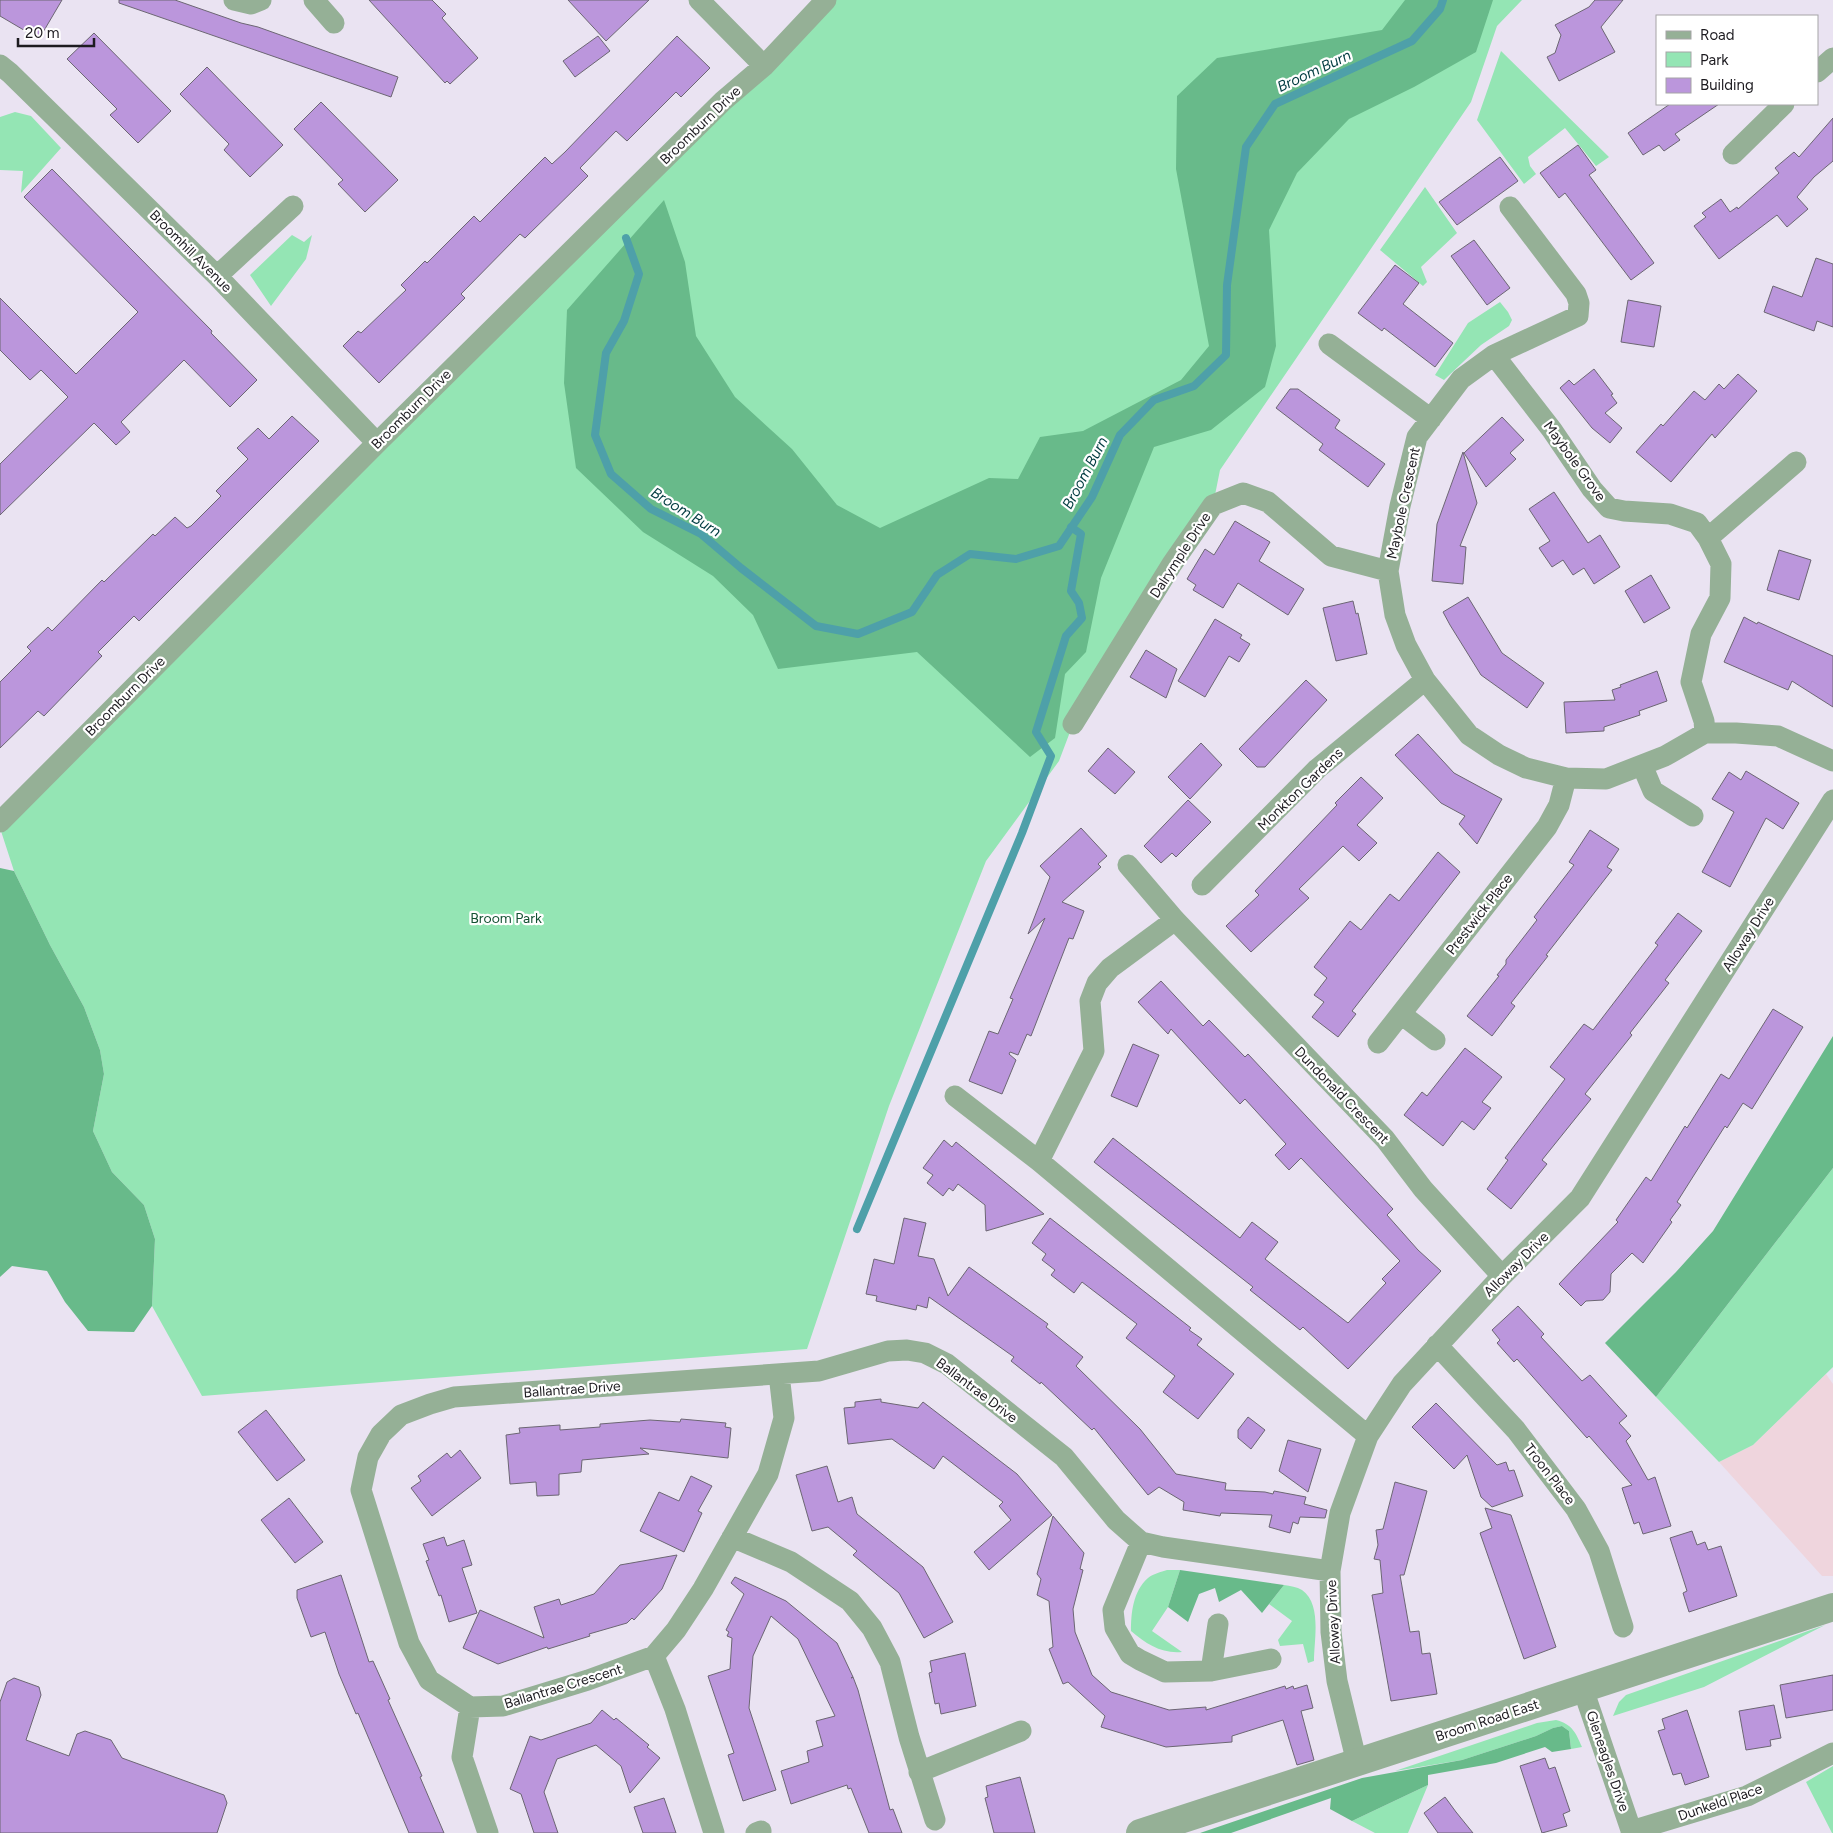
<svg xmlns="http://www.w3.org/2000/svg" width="1833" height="1833" font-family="Figtree,sans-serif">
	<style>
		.commercial { fill: #efd5dd }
		.green { fill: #94e5b4 }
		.forest { fill: #68ba8a }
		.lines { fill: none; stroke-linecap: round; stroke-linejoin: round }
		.stream { stroke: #4ea0a9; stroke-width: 8 }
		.building { fill: #bb96dc; stroke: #6c6673 }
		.minor { stroke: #95b096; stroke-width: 21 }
		.tertiary { stroke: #95b096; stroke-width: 28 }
		.labels { text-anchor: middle; stroke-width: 4.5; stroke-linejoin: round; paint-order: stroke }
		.street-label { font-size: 14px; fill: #1d1b20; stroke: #fff }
		.park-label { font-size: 14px; fill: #135132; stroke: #fff }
		.water-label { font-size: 15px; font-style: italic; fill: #023c41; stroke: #fff }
	</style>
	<rect width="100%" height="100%" fill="#eae3f2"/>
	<path class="commercial" d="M1826,1374l7,10v192h-11l-103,-114 34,-17z"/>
	<path class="green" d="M826,0h696l-25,26 -26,76 -251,368 -7,35 -140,219 -14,37 -73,100 -97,245 -82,243 -605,47 -50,-90 3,-67 -11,-34 -32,-33 -19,-41 11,-57 -4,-24 -16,-43 -34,-62 -36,-74 -14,-43z
		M1501,51l108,106 -13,9 -31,-38 -37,29 2,9 6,8 -12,10 -47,-64z
		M15,112l16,4 30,32 -40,45 2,-22 -23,-1v-53z
		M1425,187l32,46 -36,34 6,15 -4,4 -43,-36z
		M292,235l12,7 8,-7 -6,24 -35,47 -21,-31z
		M1500,302l8,10 4,8 -3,6 -28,19 -37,35 -9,-5 33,-52z
		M1833,1168v199l-80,78 -34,17 -63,-65z
		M1167,1570h13l-12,37 -16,24 30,21c-20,2 -36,-8 -51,-21 0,-18 2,-40 17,-53 5,-4 13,-6 19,-8z
		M1284,1585c6,1 13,2 18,5 20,14 12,50 12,71l-6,2 -5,-19 -23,2 -2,-6 14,-19 -23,-17z
		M1825,1625l-121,62 -91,29 6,-14 7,-7z
		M1556,1720c16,4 20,13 26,27l-11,2 -2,-18 -7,-5 -9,2 -17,8 -74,24 -67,11 142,-48z
		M1833,1766v67h-1l-26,-51z
		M1428,1785l-20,48h-33l-23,-12z"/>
	<path class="forest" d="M1405,0h88l-17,52 -62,35 -65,32 -52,54 -28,57 7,116 -11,41 -54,43 -57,17 -53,131 -15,74 -21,22 -10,64 -25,19 -113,-105 -139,17 -25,-54 -40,-39 -70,-44 -67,-64 -12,-85 3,-73 97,-110 21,62 11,74 39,61 57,52 45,56 43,23 109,-50 29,1 22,-42 43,-6 98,-51 28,-34 -33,-177 1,-73 40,-38 165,-28z
		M0,868l14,3 36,74 34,62 16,43 4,24 -11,57 19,41 32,33 11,34 -3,67 -18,26 -46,-1 -23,-29 -18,-31 -35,-5 -12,11z
		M1833,1036v132l-177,229 -51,-54 71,-71 37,-41z
		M1180,1570l104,15 -22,28 -21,-23 -22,12 -4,-14 -16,6 -11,28 -20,-15z
		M1562,1726l7,5 2,18 -19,3 -7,-5 -49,16 -68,12v10l-76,36 -22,-12 1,-11 -100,35h-31l162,-55 100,-18 74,-24 17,-8z"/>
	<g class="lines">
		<path class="stream" d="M626,238l13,36 -15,47 -18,32 -11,82 16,39 40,35 50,25 40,34 75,58 42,8 54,-22 25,-37 33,-21 46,5 43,-13 33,-49 28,-62 34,-35 40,-14 32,-31 1,-70 19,-138 29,-43 137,-63 28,-32 3,-9
			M857,1229l165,-396 29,-77 -15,-24 30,-96 16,-18 -3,-15 -8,-12 10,-57 -10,-7"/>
	</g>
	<path class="building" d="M0,0h62l-23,39 -39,-23z
		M119,0h56l66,23 17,4 140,50 -7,20 -272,-94z
		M369,0h63l14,14 -4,4 36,40 -28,26 -3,-3 -2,2z
		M568,0h81l-43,41z
		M1595,0h28l-22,27 14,25 -56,29 -12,-24 8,-4 6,-18 -6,-10 34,-18z
		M94,33l77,78 -33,32 -28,-28 7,-6 -50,-50z
		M598,36l12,15 -35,26 -12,-16z
		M677,36l33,32 -29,29 -5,-5 -49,49 -11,-10 -36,37 8,8 -63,62 -5,-4 -59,60 4,4 -86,85 -36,-37 15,-15 3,2 45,-43 -5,-5 24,-24 2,2 47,-47 6,6 65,-65 7,7 13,-12z
		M207,67l76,78 -33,32 -26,-27 5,-6 -49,-50z
		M321,102l77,78 -33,32 -27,-28 5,-4 -49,-51z
		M1670,104h49l-44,30 5,6 -16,11 -5,-6 -16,10 -15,-22z
		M1833,118v43l-19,16 -17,20 11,12 -21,18 -10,-12 -58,44 -25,-33 12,-9 -4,-4 19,-14 9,13 7,-5 1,2 41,-36 -4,-5 19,-16 5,5z
		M1578,145l18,25 -7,5 65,88 -23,17 -66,-87 -6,5 -19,-25z
		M1500,157l18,24 -61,44 -18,-23z
		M52,169l160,162 -1,2 46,47 -27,27 -46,-47 -63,62 9,10 -14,13 -22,-22 -94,92v-51l68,-67 -27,-27 -11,10 -30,-30v-52l76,76 62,-62 -114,-115z
		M1474,240l36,48 -23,17 -36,-49z
		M1816,258l17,6v63l-16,-6 -3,10 -50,-19 9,-26 29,11z
		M1395,265l24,18 -16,21 50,39 -18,24 -51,-39 -2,3 -24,-18z
		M1628,300l33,6 -7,41 -33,-5z
		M1594,369l19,25 -2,1 6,8 -12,10 17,15 -12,15 -18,-15 -32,-40 9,-8 5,5z
		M1738,374l19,17 -42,47 -3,-4 -41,48 -35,-30 25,-28 2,2 31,-35 11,9 14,-16 5,5z
		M1290,389h8l42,31 -5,8 50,36 -17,23 -49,-37 4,-6 -47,-36z
		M292,416l27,25 -180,180 -5,-5 -36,36 4,4 -58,60 -6,-5 -38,37v-66l31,-31 -4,-4 21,-20 4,4 50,-51 2,2 49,-48 2,2 20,-19 12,11 4,-2 30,-30 -5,-5 32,-32 -11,-11 21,-20 11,11z
		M1502,417l22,23 -14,13 6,6 -30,28 -22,-34z
		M1463,452l14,51 -17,43 6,1 -3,37 -31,-3 5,-57z
		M1554,492l34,51 12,-8 20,32 -26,17 -10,-16 -11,7 -10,-15 -11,7 -13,-19 11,-7 -21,-32z
		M1235,521l35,21 -11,19 45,28 -16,26 -50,-32 -15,25 -30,-18 3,-5 -9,-6 18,-30 9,6z
		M1779,550l32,10 -12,40 -32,-10z
		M1651,575l19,33 -26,15 -19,-32z
		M1468,597l34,56 42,30 -17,25 -46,-33 -31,-50 -7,-13z
		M1353,601l3,13 2,-1 9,41 -31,7 -13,-53z
		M1744,617l13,7 1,-2 75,34v51l-41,-26 -4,9 -64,-28z
		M1215,619l27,16 -2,3 10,6 -11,18 -10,-6 -24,41 -27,-16z
		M1146,650l31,19 -11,29 -36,-21z
		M1657,671l10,30 -28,10 1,4 -36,12v4l-38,2 -2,-31 51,-2 -3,-10 9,-3 -1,-2z
		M1306,680l21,20 -62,67h-8l-18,-18z
		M1418,734l36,39 48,26 -25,45 -18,-20 6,-8 -24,-13 -46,-48z
		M1201,743l21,22 -32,34 -22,-22z
		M1108,748l27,24 -20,22 -27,-23z
		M1746,771l53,32 -16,26 -17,-11 -36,69 -28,-15 32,-60 -22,-13 17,-27 12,8z
		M1361,777l22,21 -26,27 20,18 -18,18 -16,-15 -44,43 10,9 -58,54 -25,-26 33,-31 -4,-4 82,-86 -2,-2z
		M1188,800l23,22 -35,35 -4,-4 -11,10 -17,-17z
		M1081,828l26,28 -9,8 3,3 -39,35 22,9 -11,28 -4,-1 -38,98 -4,-2 -9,21 -8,-3 -1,2 7,6 -14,34 -33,-13 20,-50 9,3 15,-35 -3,-1 35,-80 -17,16 22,-57 -10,-11z
		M1590,830l29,19 -12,18 5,3 -66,85 2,1 -37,47 4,3 -23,30 -25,-20 32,-40 -2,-1 9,-11v-4l31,-40 -3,-3 40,-52 -5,-3z
		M1438,852l22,20 -108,139 4,3 -18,23 -26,-20 12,-15 -10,-7 13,-17 -13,-11 36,-46 11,9 29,-36 9,7z
		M1678,913l24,18 -37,49 4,3 -39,50 2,2 -47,59 6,5 -49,61 5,4 -36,45 -24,-20 21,-29 -3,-2 60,-79 -15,-12 34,-43 9,6 65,-85 -3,-2z
		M1161,981l42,45 6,-6 36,37 3,-3 145,155 -6,6 31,35 23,21 -93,98 -45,-42 -3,3 -16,-13 -34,-27 3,-3 -159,-125 19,-24 127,100 12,-16 26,20 -13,17 83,64 38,-40 -4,-4 18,-18 -99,-103 -12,12 -14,-15 11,-11 -41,-45 -5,5 -69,-75 -3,5 -30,-32z
		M1773,1009l30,18 -51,82 -9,-6 -16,25 -2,-2 -48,76 4,3 -11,15 2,2 -29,41 -11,-10 -21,21 -1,18 -7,8 -17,1 -5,5 -22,-22 59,-62 -2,-2 30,-43 5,4 34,-55 2,2 34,-54 8,5z
		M1133,1044l26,11 -22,52 -26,-11z
		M1465,1048l37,29 -20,25 9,6 -17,22 -12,-9 -19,25 -39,-31 18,-23 5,4z
		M944,1140l8,7 4,-5 88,72 -58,17 -1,-26 -27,-21 -5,7 -4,-3 -6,8 -16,-13 6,-8 -10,-7z
		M904,1218l22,5 -8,33 16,3 14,37 21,-29 79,57 -2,3 37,30 -7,9 64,63 36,45 50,9 -1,7 40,2 8,2 1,-3 32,6 -2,7 23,6 -2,8 -25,-1 -2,7 -5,-2 -3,11 -21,-6 3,-12 -51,-2 -1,3 -37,-6 1,-8 -25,-15 -11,8 -54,-67 -2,2 -51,-48 -1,2 -29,-23 3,-4 -85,-60 -2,11 -10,-3 -1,5 -40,-9 1,-5 -11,-2 8,-35 20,5z
		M1050,1218l141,110 -2,2 13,9 -5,6 37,29 -36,45 -35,-27 12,-16 -49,-38 11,-14 -4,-3 -51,-39 -8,11 -23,-18 4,-5 -13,-10 4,-6 -14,-11z
		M1518,1306l26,28 -3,3 41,44 8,-6 37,41 -8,7 12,13 -5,5 22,39 7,-3 16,49 -28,8 -4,-12 -5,2 -12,-36 10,-3 -43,-49 -2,2 -70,-79 -3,3 -17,-19 3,-3 -8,-10z
		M881,1399v3l37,6 5,-6 94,72 35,41 -63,55 -15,-18 37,-32 -12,-14 4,-4 -60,-46 -9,13 -42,-30 -44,5 -4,-36 11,-1v-5z
		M1436,1403l61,62 9,-3 3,9 5,-1 9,26 -31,11 -11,-10 -14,-42 -13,14 -42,-42z
		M266,1410l39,50 -28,21 -39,-49z
		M1248,1417l17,13 -14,19 -13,-11v-8z
		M681,1419l45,4 -1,4 6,1 -3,30 -88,-10 9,6 -67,6 -1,12 -22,2v21l-22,1 -1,-14 -26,2 -4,-49 14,-2 -1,-5 41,-3v5l40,-3v-3l50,-4 30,2z
		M1288,1440l33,9 -13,43 -29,-21z
		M460,1450l21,28 -49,38 -21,-28 10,-7 -3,-5 14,-11 15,-12 4,5z
		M827,1466l11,36 14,-5 5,17 66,53 30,55 -29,16 -25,-45 -46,-38 4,-4 -29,-24 -16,4 -16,-56z
		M691,1476l21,10 -14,25 4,2 -18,39 -44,-21 19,-39 20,9z
		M1395,1482l32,9 -23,84h-4l10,57 9,-1 3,23 8,-1 7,41 -46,7 -19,-106 11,-2 -3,-33 -6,-1 4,-14 -2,-15 7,-1z
		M289,1498l34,44 -28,21 -34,-43z
		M1485,1508l26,7 45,132 -32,12 -44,-126 12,-5z
		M1053,1516l31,37 -4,16 3,1 -10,39 2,23 17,43 19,17 58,18 37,-3v3l79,-24 1,3 7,-3 1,3 13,-4 6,23 -12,3 13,49 -17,5 -14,-45 -51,16v6l-66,5 -65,-20 4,-11 -37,-34 -5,2 -14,-35 4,-2 -4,-46 -12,-6 4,-16 -4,-5z
		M1692,1531l5,14 8,-3 3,8 13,-4 16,50 -48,16 -6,-19 4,-2 -17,-53z
		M444,1537l3,9 17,-6 8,25 -10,3 15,45 -28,9 -8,-27 -2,1 -13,-35 3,-1 -6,-16z
		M677,1555l-15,34 -28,31 -2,-2 -5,5 -38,11 1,2 -42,13 -1,-2 -49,17 -35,-16 17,-38 64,28 -10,-31 25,-8 2,6 33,-11 26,-29z
		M341,1575l28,87 4,-1 17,38 -2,1 34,76 -2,1 24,56h-35l-51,-120 -2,1 -17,-40 -14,-42 -14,5 -14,-39v-8z
		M735,1577l51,24 51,42 16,34 -2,1 2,-1 5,13 32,120 3,-1 9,24h-33l-18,-45 -3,1 -1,-4 -56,19 -10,-33 28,-9 -2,-11 16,-5 -7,-25 19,-5 -37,-77 -27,-23 -18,40 -4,52 27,82 -33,11 -15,-46 6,-2 -26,-77 22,-7 2,-31 -5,-2 2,-4 -3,-2 18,-36 -13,-11z
		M965,1653l11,53 -35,8 -2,-11 -4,1 -6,-31 3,-1 -2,-11z
		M1833,1675v35l-47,8 -6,-33z
		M14,1678l25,9 2,8 -15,45 43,16 8,-22 8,-3 26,9 11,18 102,37 3,8 -10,30h-217v-131l7,-20z
		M1774,1705l7,33 -11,2 1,6 -25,4 -7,-39z
		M602,1710l12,10 2,-2 33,27 -2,2 13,11 -30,35 -9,-27 -25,-21 -39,14 -13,33 14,41h-24l-13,-39 -11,-5 20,-53 11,4 50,-17z
		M1687,1710l22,67 -24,8 -4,-12 -8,2 -15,-44 7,-2 -3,-10z
		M1545,1758l4,11 6,-2 15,44 -7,3 4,12 -25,7 -22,-67z
		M1020,1777l15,56h-41l-9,-35 3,-1 -2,-11z
		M1445,1797l11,15 17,21h-35l-14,-20z
		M664,1798l12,35h-33l-9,-26z"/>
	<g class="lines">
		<path class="minor" d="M234,0l17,4 10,-4
			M314,0l20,23
			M699,0l65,66
			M0,65l10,8 207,203 160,167
			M1817,72l16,-14
			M1733,154l51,-50
			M1510,207l66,87 3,9 -1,13 -84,39 -33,24 -44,58 -17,69 -12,65 7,44 11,30 19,35 44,55 30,20 27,13 40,10 40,1 59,-23 40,-23h31l42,3 55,25
			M217,276l76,-70
			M1329,344l102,75
			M1494,355l58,75 40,59 17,19 15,3 46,3 27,9 11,15 13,26 -1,34 -19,36 -10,48 13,39 1,12
			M1708,538l88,-76
			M1073,724l99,-160 41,-59 30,-12 25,9 63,54 57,15
			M1642,765l11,26 40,25
			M0,822l377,-379 346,-342 41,-35 62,-66
			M1128,865l47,55 210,219 38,50 79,87
			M1202,885l115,-116 108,-89
			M1401,1014l34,26
			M1378,1043l169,-216 12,-22 7,-27
			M955,1096l84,65 329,275
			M1039,1161l55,-110 -4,-50 7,-18 13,-15 65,-48
			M1437,1345l79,85 60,79 23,42 24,76
			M732,1537l59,25 59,39 22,27 18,34 19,75 26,83
			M1141,1542l-28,68 2,18 15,26 10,6 25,12 46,-1 60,-12
			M654,1656l21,53 39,124
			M1211,1671l7,-47
			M1583,1689l49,144
			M470,1707l33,-1 85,-26 66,-24 22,-26 27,-41 65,-115 16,-56 -5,-44
			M1357,1763l-20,-82 -6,-49 -1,-61 10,-58 28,-77 34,-52 100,-108 78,-78 253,-398
			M919,1772l102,-41
			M1631,1831l116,-35 86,-43
			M488,1833l-26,-76 8,-50 -41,-27 -20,-37 -48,-153 7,-33 13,-23 20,-19 29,-11 24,-7 365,-26 69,-20 19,-1 18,3 22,11 117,93 52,63 25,22 22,5 167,24
			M756,1833l5,-2"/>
		<path class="tertiary" d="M1140,1833l693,-226"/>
	</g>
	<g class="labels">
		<g class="street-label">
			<text transform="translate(700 125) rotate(-44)" y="5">Broomburn Drive</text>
			<text transform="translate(191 251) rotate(45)" y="5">Broomhill Avenue</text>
			<text transform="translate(411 409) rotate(-45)" y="5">Broomburn Drive</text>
			<text transform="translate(1575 461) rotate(54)" y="5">Maybole Grove</text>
			<text transform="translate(1403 503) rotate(-78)" y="5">Maybole Crescent</text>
			<text transform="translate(1180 555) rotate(-57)" y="5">Dalrymple Drive</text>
			<text transform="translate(125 696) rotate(-45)" y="5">Broomburn Drive</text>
			<text transform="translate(1300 789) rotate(-44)" y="5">Monkton Gardens</text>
			<text transform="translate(1479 914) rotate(-52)" y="5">Prestwick Place</text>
			<text transform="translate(1748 934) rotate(-58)" y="5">Alloway Drive</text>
			<text transform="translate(1342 1095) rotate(46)" y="5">Dundonald Crescent</text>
			<text transform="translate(1516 1264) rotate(-45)" y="5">Alloway Drive</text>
			<text transform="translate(572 1389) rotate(-4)" y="5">Ballantrae Drive</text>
			<text transform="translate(977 1390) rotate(37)" y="5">Ballantrae Drive</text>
			<text transform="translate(1550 1474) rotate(52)" y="5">Troon Place</text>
			<text transform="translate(1333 1622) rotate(-93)" y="5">Alloway Drive</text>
			<text transform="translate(563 1686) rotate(-17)" y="5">Ballantrae Crescent</text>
			<text transform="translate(1487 1720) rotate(-18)" y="5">Broom Road East</text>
			<text transform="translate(1608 1761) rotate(71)" y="5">Gleneagles Drive</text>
			<text transform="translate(1720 1802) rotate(-19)" y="5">Dunkeld Place</text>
		</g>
		<g class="park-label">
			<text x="506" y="923">Broom Park</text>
		</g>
		<g class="water-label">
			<text transform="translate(1314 71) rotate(-25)" y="5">Broom Burn</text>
			<text transform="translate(1085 473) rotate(-62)" y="5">Broom Burn</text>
			<text transform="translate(686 512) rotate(32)" y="5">Broom Burn</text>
		</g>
	</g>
	<rect x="1656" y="15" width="162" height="90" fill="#ffffff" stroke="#a5a4a6"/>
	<rect x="1666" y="31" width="25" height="8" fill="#95b096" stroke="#a5a4a6"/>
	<text x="1700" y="40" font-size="15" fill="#1d1b20">Road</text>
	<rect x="1666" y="52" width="25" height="15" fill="#94e5b4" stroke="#a5a4a6"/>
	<text x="1700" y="65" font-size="15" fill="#1d1b20">Park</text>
	<rect x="1666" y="78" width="25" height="15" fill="#bb96dc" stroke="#a5a4a6"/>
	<text x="1700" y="90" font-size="15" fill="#1d1b20">Building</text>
	<path d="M18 38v8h76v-8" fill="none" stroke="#1d1b20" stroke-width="2.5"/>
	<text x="25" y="38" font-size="15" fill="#1d1b20" stroke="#ffffff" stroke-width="4" paint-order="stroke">20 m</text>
</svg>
